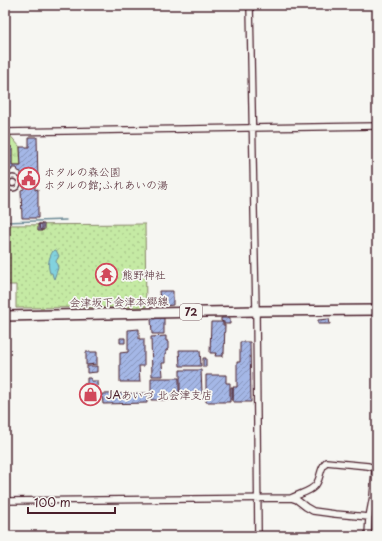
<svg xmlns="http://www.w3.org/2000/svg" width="382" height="541" font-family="'Playpen Sans','Klee One',sans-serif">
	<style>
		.grass { fill: url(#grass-tufts); stroke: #888468 }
		.park { fill: url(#park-dots); stroke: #888468 }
		.water { fill: url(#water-ripples); stroke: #6c8a96 }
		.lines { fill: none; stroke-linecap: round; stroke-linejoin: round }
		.stream { stroke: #6c8a96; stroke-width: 1.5 }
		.building { fill: url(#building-hatch); stroke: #4a1f2b }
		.lane-casing { stroke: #4a1f2b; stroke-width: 6 }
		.street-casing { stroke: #4a1f2b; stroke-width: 8 }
		.primary-casing { stroke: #4a1f2b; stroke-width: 12 }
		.lane { stroke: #f6f6f2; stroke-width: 3 }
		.street { stroke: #f6f6f2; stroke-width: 5.5 }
		.primary { stroke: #f6f6f2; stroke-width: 9 }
		.labels { text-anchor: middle; stroke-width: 3.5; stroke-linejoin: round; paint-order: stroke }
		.shield { fill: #f6f6f2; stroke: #7e6067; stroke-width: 1 }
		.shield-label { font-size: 10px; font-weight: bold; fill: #4a1f2b }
		.poi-label { font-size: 11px; fill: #4a1f2b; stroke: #f6f6f2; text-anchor: start }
		.street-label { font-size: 11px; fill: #4a1f2b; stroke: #f6f6f2 }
	</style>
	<defs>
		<pattern id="grass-tufts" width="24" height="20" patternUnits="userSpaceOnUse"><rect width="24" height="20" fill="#c5eaa4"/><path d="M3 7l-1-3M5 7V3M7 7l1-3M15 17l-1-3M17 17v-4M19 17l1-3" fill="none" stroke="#abc88d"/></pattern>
		<pattern id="park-dots" width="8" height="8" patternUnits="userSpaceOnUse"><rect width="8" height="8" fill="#c5eaa4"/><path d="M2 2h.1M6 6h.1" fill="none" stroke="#abc88d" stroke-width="1.8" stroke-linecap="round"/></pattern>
		<pattern id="water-ripples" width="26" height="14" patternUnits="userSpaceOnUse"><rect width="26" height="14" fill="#82d2de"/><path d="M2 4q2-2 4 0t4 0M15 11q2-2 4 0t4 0" fill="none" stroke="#72b4bf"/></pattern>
		<pattern id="building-hatch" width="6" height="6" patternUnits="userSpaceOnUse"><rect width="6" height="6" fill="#a4b7e6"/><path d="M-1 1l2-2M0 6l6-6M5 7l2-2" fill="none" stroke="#8894bb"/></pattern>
	</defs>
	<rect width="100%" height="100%" fill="#f6f6f2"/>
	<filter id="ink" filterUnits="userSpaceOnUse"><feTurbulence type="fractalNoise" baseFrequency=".025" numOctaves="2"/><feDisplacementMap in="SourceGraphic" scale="8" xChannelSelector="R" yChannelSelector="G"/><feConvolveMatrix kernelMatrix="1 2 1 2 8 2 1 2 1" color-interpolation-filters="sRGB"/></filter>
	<g filter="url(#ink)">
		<path class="grass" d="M8,133l12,14 1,19h-9v-19h-7v-13z"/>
		<path class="park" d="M145,224l1,83 -130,1v-23h-11v-60z"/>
		<path class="water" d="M56,250l3,6 -3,5 2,7 -4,11 -1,-2 -1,-4h-2c-3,-8 -1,-16 3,-22z"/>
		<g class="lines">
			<path class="stream" d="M5,222l61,-2"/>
		</g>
		<path class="building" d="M29,137h8l1,46 -3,1v6l3,-1v29h-16l-1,-28 3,-1v-5h-3v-12l-3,-1 -1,-3h-5v2l-7,1v-24h7v19h9l-1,-19h9z
			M38,224h4v7h-4z
			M39,224h5v6h-4z
			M103,268l8,2 -1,4 3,1v4l-4,-1 -1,3 -7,-2z
			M159,291h14v14l-9,1v-6h-4z
			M148,299h4v5h-4z
			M164,318v16h-12l-1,-15z
			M221,318h9v6h-6v-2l-3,-1z
			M329,319l1,5h-12v-4z
			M211,322h12v3h2l-1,28h-1v3h-8l1,-3h-6z
			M139,329v10h5v27h-5l1,16h-20v-29l8,-1v-22z
			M166,336v5h2v9h-2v4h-1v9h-3l1,13h-11l-1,-39z
			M120,338h5v5h-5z
			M240,342h10l1,60h-18v-15h4v-25h3z
			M179,350h21l1,16h-21z
			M86,352h11v12l-11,1z
			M203,358h3v9h-3z
			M87,366h10v6l-10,1z
			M180,370h21l1,23h-2v1h-18v-2h-2z
			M206,375h20v8h4v19h-24z
			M87,378h4v3h6l1,19h-15v-7h4v-4h-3v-5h3z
			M151,378h28v16h-4v6h-24z
			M231,387h2v13h-2z
			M147,393v10l-44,1 -1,-10z"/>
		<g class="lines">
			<defs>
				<path id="lane" d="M7 183a6 6 0 1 1 12 0a6 6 0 1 1-12 0Z"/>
				<path id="street" d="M250,5l6,306 2,225
					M5,132l372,-6
					M291,498c8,-4 22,-7 26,-15 4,-7 3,-15 9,-21l42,4c4,1 6,1 7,5l-2,25 -4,21 -1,19
					M5,501l286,-3 6,2 9,7 7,4 22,3 34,3"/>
				<path id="primary" d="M5,316l251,-5 121,-1"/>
			</defs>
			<use href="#lane" class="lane-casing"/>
			<use href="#street" class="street-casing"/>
			<use href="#primary" class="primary-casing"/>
			<use href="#lane" class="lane"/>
			<use href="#street" class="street"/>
			<use href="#primary" class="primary"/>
		</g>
	</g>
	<defs>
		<symbol id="civic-ring" viewBox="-11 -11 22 22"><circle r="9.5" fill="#f6f6f2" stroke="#d1495b" stroke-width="1.5"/><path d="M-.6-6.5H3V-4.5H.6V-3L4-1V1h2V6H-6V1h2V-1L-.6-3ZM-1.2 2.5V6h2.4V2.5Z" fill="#d1495b"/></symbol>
		<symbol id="temple-ring" viewBox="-11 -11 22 22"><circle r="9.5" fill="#f6f6f2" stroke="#d1495b" stroke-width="1.5"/><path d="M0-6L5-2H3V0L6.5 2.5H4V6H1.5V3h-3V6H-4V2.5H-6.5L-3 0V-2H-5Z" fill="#d1495b"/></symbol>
		<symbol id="shop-ring" viewBox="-11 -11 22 22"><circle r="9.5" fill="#f6f6f2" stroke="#d1495b" stroke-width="1.5"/><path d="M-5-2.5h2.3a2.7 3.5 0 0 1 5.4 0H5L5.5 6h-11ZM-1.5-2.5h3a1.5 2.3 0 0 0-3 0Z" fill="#d1495b"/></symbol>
	</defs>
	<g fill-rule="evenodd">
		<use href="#civic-ring" x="16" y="166" width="25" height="25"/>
		<use href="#temple-ring" x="94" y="262" width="25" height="25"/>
		<use href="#shop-ring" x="78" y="382" width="25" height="25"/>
	</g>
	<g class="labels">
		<rect class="shield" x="180" y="304" width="22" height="16" rx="3"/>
		<g class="shield-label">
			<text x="191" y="316">72</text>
		</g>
		<g class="poi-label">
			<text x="44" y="176">ホタルの森公園<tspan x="44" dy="13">ホタルの館;ふれあいの湯</tspan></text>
			<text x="122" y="279">熊野神社</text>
			<text x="106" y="399">JAあいづ 北会津支店</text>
		</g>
		<g class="street-label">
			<text transform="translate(119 302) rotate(-1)" y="4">会津坂下会津本郷線</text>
		</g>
	</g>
	<rect width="382" height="541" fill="none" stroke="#f6f6f2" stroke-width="20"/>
	<rect x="10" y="10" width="362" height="521" fill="none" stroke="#4a1f2b" stroke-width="1.5" filter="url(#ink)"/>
	<path d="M28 507v6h87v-6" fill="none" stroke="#4a1f2b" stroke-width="2"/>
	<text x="34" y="507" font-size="12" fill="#4a1f2b" stroke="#f6f6f2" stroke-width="3" paint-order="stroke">100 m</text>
</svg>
